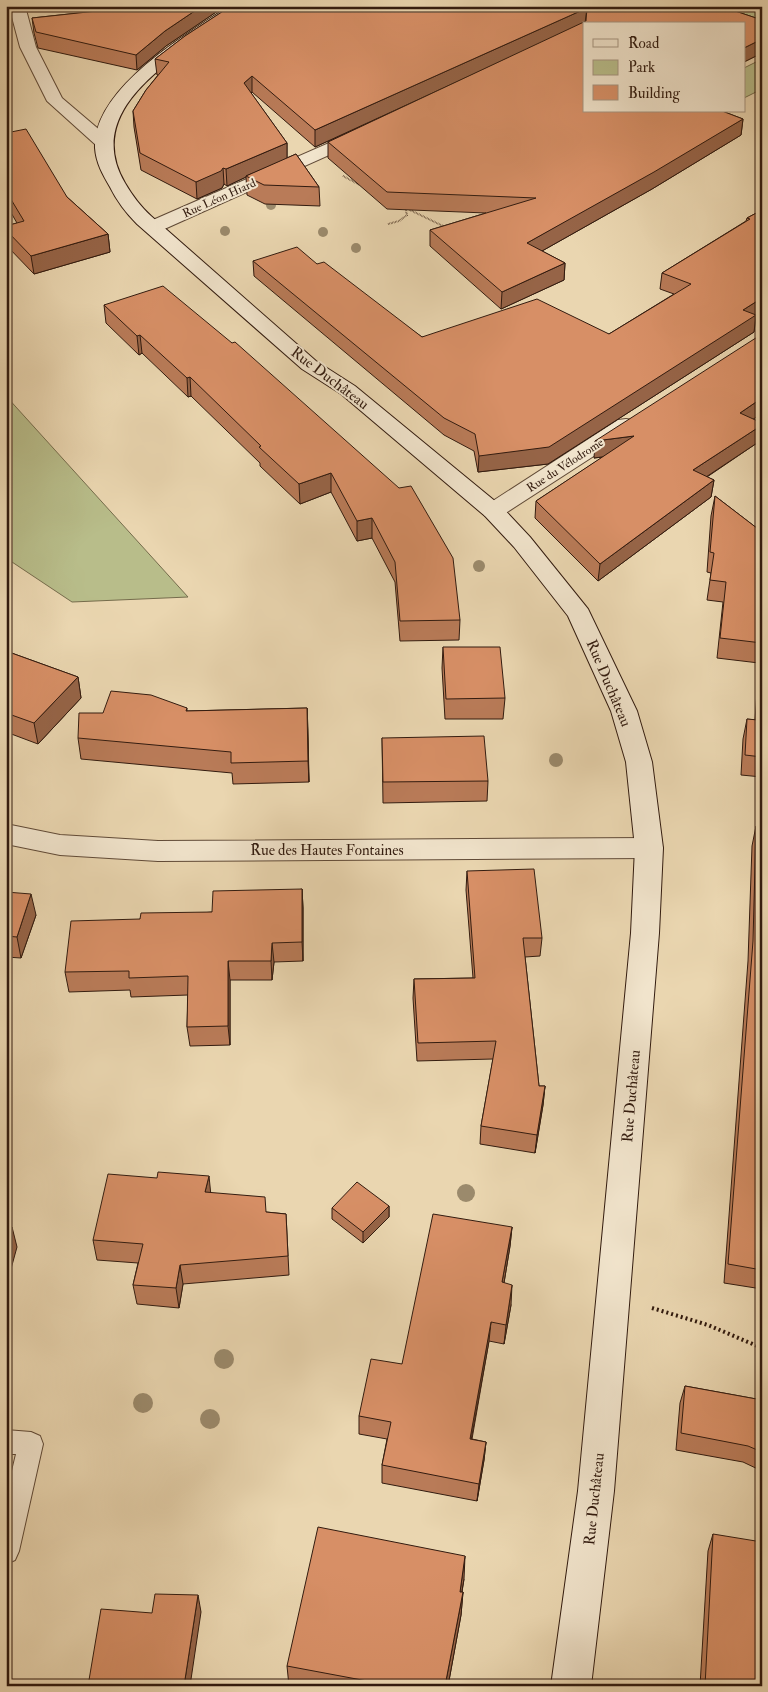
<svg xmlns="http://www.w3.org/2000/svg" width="768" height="1692" font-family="'IM FELL Double Pica',serif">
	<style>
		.green { fill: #b8bd8a; stroke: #756c4c }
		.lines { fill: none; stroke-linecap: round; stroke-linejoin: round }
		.lane-casing { stroke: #604a37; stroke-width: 2 }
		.street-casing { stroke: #604a37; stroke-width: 2 }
		.secondary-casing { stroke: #321b0f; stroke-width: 2 }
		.path-far1 { stroke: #321b0f; stroke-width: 2; stroke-dasharray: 0.5 1; stroke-linecap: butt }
		.path { stroke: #321b0f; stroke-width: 4; stroke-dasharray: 2 3; stroke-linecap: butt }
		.lane { fill: #f1e4cc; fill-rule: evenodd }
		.street { fill: #f1e4cc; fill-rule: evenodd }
		.secondary { fill: #f1e4cc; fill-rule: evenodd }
		.tree { fill: #9b8a6c }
		.wall { fill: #b97b58; stroke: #321b0f }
		.shaded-wall { fill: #966447; stroke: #321b0f }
		.building { fill: #d78f66; stroke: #321b0f }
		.labels { text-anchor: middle; stroke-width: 4; stroke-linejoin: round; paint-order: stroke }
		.far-street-label { font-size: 12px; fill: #321b0f; stroke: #f1e4cc }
		.street-label { font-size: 15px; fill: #321b0f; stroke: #f1e4cc }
	</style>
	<rect width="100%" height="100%" fill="#ead6b0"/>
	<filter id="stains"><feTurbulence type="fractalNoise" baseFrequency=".004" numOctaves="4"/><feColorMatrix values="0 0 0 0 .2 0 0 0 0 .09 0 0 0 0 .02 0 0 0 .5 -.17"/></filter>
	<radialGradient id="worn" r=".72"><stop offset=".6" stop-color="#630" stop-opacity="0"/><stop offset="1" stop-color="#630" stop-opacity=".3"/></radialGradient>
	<path class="green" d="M704,6h58v20z
		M762,59v30l-18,9v-30z
		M6,396l182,201 -116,5 -66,-44z"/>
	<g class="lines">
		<defs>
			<path id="lane" d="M6,1430l25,2 9,4 3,8 -24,107 -4,9 -9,4v-68l10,-42h-10z"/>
			<path id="street" d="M9,6h16l11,41 26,51 47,40 3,4 -3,4 -6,1 -6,-1 -50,-45 -27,-54z
				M361,129l6,1 3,4 -3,4 -207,93 -7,2 -7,-2 -2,-4 2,-4z
				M626,419l8,1 3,5 -3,5 -133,86 -8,2 -8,-2 -3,-5 3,-5 133,-86z
				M6,824l54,11 98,6 491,-3 10,3 4,7 -4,7 -10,3 -491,3 -98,-6 -54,-11z"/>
			<path id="secondary" d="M229,6h18c-8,12 -31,23 -43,31 -48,33 -118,80 -79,146 7,12 15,23 26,33l165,145 39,25 146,120 29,31 58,72 49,102 15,51 11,86 -4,85 -45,558 -23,195h-40l27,-195 53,-558 4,-85 -9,-86 -15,-51 -43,-95 -54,-69 -29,-31 -144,-122 -39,-25 -165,-145c-11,-11 -20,-23 -27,-37 -7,-12 -14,-24 -15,-39 -2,-60 91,-113 134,-142z"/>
		</defs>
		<use href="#lane" class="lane-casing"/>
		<use href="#street" class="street-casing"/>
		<use href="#secondary" class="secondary-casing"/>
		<path class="path-far1" d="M343,176l17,9
			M408,209l37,18
			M388,224l11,-3 8,-6 -2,-8"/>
		<path class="path" d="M652,1308l56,17 54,23"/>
		<use href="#lane" class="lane"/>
		<use href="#street" class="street"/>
		<use href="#secondary" class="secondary"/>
	</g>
	<g class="tree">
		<circle cx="271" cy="205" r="5"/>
		<circle cx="225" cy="231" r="5"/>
		<circle cx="323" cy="232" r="5"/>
		<circle cx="356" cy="248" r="5"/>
		<circle cx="479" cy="566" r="6"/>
		<circle cx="556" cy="760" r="7"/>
		<circle cx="466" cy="1193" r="9"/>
		<circle cx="224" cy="1359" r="10"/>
		<circle cx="143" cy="1403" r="10"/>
		<circle cx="210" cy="1419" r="10"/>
	</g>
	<path class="wall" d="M143,6h82l-59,40 -29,24 -99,-22 -4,-15 -2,-15z
		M231,6h385l-8,5h3l9,-5h100l42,14v33l-18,9v-38h-160v87h138l21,8 -2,16 -89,54 -110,62 23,12 -1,17 -63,29 -71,-63v-16l56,-17 -99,-4 -59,-51v-16l130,-61 -143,66 -63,-55 -1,1 36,50v15l9,-4 23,33 1,19 -55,-2 -18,-9 -1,-18 -19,9 -3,-2 -2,4 -25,11 -56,-29 -7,-43 -1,-16 13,-21 12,-15h-1l-2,-16 30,-23z
		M6,133l61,64 41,37 2,18 -76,22 -28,-29v-19l11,-3 -11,-19z
		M762,210l-6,106 -2,16 -206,132 -70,8 -4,-21 -30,-16 -190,-159 -1,-15 64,3 105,73 187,-3 65,-40 -14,-5 2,-16 84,-52 1,-3z
		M104,305l128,38 228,277 -1,20 -59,1 -5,-59 -23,-44 -15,3 -26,-49 -31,12 -40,-38v-3l-69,-67 -3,1 -46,-44 -3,2 -33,-32z
		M762,334v79l-9,6 7,22 -53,36 7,3 -3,17 -113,84 -63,-63 1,-17 67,-44 -9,1z
		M715,496l47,36v245l-21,-2 2,-36 4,-20 8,1 4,-57 -42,-5 6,-56 -16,-2 4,-27 -4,-1 4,-56z
		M443,647l62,51 -2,21h-58l-3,-51z
		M6,651l72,26 3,21 -43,46 -32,-12z
		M187,708v3l120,-3 2,74 -76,2 -1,-11 -151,-14 -3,-21 25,-25z
		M382,738l106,43 -1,20 -104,2z
		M756,826l6,1v462l-38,-6 24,-322 4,-115z
		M467,871l75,67 -2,18 -15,1 14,129h6l-2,19 -8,48 -55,-9 1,-18 12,-67 -76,2 -4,-63 1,-19 59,-1 -7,-88z
		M302,889l1,19v53l-29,1 -2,18h-42v65l-40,1 -3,-19 1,-32 -57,2 -1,-7 -61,2 -4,-20 75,-53 72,-7z
		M6,892l30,23 -15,43 -15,-1z
		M211,1193l55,19 20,2 3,61 -106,9 -4,24 -42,-4 -4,-19 5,-22 -41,-3 -4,-20z
		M389,1206v11l-26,26 -31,-24v-11z
		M512,1227l-2,19 -6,37 7,22 -7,39 -15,-3 -17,98 14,3 -2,18 -7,41 -95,-18v-18l5,-26 -28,-5v-18l43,-52z
		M685,1386l77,14v71l-19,-9 -67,-12 4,-47z
		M713,1534l49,152h-62l8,-135z
		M464,1579l-2,13h1l-2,23 -13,71h-159l-2,-20z"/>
	<path class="shaded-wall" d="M202,6h23l-59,40 -29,24 -1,-15 29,-24z
		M590,6h26l-26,13 -3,-10z
		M587,8l-2,15 -270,124v-17z
		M762,39v14l-18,9v-14z
		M252,76v16l-7,7 -1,-16z
		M743,119l-2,16 -89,54 -126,71 1,-17z
		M287,143v16l-41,17v1l-19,9 -1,-17z
		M223,168l1,16 -2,4 -25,11 -1,-17z
		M108,234l2,18 -76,22 -3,-18z
		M565,263l-1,17 -63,29 1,-17z
		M762,298v15l-6,3 -2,16 -206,132 -70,8 1,-16 264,-146z
		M140,335l2,18 -3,2 -2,-19z
		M190,377l1,19 -3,1 -1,-19z
		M762,398v15l-24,17 2,-17z
		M762,425v8l-2,8 -69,46 2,-17z
		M634,436l-2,17 -38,5 1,-17z
		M331,473v19l-31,12 -1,-20z
		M714,480l-3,17 -113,84 2,-17z
		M372,518v20l-15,3v-20z
		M78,677l3,21 -43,46 -4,-21z
		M307,708l1,21 1,53 -1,-21z
		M302,889l1,19v53l-1,-19z
		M31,894l5,21 -15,43 -4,-21z
		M272,943l2,19 -2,18 -1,-19z
		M228,961l2,19v65l-2,-19z
		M545,1086l-2,19 -8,48 2,-18z
		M209,1176l2,20 -6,-4z
		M389,1206v11l-26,26v-11z
		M12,1227l5,20 -11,40v-40z
		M512,1227l-2,19 -9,55 1,-19z
		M180,1265l3,19 -4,24 -3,-20z
		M512,1285l-1,20 -7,39 2,-19z
		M491,1322l-2,19 -21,116 2,-18z
		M486,1442l-2,18 -7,41 2,-17z
		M465,1556l-1,23 -6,35 2,-22z
		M463,1592l-2,23 -13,71h-3z
		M198,1595l3,17 -11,74h-6z"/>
	<path class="building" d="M143,6h59l-37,25 -29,24 -100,-23 -4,-14z
		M231,6h359l-3,3 2,2h22l9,-5h100l42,14v19l-18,9v-24h-160v87h138l21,8 -89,53 -127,71 38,20 -63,29 -72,-62 106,-32 -149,-6 -59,-50 258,-121 1,-13 -272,122 -63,-54 -8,7 43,60 -61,26 -3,-1 -2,3 -25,11 -56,-29 -7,-42 13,-21 23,-28 -14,-3 30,-23z
		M26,129l41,68 41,37 -77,22 -25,-26v-4l18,-5 -18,-30v-58z
		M296,154l23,33 -55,-2 -18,-9z
		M762,210v88l-19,12 13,5 -207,132 -70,9 -4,-22 -31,-16 -191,-157 44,-14 20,17 7,-2 98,75 115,-38 72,35 82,-50 -29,-11 88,-54 -3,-1z
		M163,286l69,57 3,-1 164,146 12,-2 42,72 7,62 -60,1 -5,-59 -23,-44 -15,3 -26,-48 -32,11 -40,-37 2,-1 -71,-69 -3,1 -47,-43 -3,1 -33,-31z
		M762,334v64l-22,15 22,10v2l-69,45 21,10 -114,84 -64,-63 98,-65 -39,5z
		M715,496l47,36v111l-42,-5 6,-56 -16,-2 4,-27 -4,-1z
		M443,647h57l5,51 -59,1z
		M6,651l72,26 -44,46 -28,-10z
		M762,663v94l-17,-2 2,-36 11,1z
		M111,691l40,4 36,13 -1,3 121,-3 1,53 -77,2v-11l-153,-14 1,-25h24z
		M484,736l4,45 -105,1 -1,-44z
		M756,826l6,1v443l-34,-6 25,-323z
		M534,869l8,69h-19l16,148h6l-8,49 -56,-9 15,-85 -78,2 -4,-64 61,-1 -8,-107z
		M302,889v53l-30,1 -1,18h-43v65l-41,1 1,-51 -59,2v-7l-64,1 6,-51 69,-2 1,-6 71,-1 1,-21z
		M6,892l25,2 -14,43 -11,-1z
		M158,1172l51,4 -4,16 60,5 1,15 20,2 2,42 -108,9 -4,23 -43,-3 10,-41 -50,-4 15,-66 49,4z
		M357,1182l32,24 -26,26 -31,-24z
		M433,1214l79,13 -10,55 10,3 -6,40 -15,-3 -21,117 16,3 -7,42 -97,-19 9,-43 -32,-6 12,-57 31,5z
		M6,1227h6l-6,20z
		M685,1386l77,14v52l-14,-6 -67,-13z
		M318,1527l147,29 -5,36h3l-18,94h-51l-107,-20z
		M713,1534l49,8v144h-57z
		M155,1594l43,1 -14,91h-96l13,-77 51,4z"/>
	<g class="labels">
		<g class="far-street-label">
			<text transform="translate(219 198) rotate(-24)" y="4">Rue Léon Hiard</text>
			<text transform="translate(565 465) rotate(-33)" y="4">Rue du Vélodrome</text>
		</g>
		<g class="street-label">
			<text transform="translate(330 378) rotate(37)" y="5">Rue Duchâteau</text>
			<text transform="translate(609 683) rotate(67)" y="5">Rue Duchâteau</text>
			<text x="327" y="855">Rue des Hautes Fontaines</text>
			<text transform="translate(631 1096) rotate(-85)" y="5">Rue Duchâteau</text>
			<text transform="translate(594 1499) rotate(-84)" y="5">Rue Duchâteau</text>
		</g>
	</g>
	<rect width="768" height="1692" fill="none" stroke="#ead6b0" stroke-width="25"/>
	<rect x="8" y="8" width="753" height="1677" fill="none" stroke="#321b0f" stroke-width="2.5"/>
	<rect x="12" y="12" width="743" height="1667" fill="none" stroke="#321b0f"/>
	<rect x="583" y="22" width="162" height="90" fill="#f1e4cc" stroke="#a59480"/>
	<rect x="593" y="39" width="25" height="8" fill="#f1e4cc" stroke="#a59480"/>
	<text x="628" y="48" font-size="15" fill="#321b0f">Road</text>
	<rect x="593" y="60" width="25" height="15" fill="#b8bd8a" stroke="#a59480"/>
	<text x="628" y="72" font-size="15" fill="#321b0f">Park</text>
	<rect x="593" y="85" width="25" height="15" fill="#d78f66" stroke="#a59480"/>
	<text x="628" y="98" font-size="15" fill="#321b0f">Building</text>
	<rect width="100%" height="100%" filter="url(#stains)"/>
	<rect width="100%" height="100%" fill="url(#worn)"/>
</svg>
